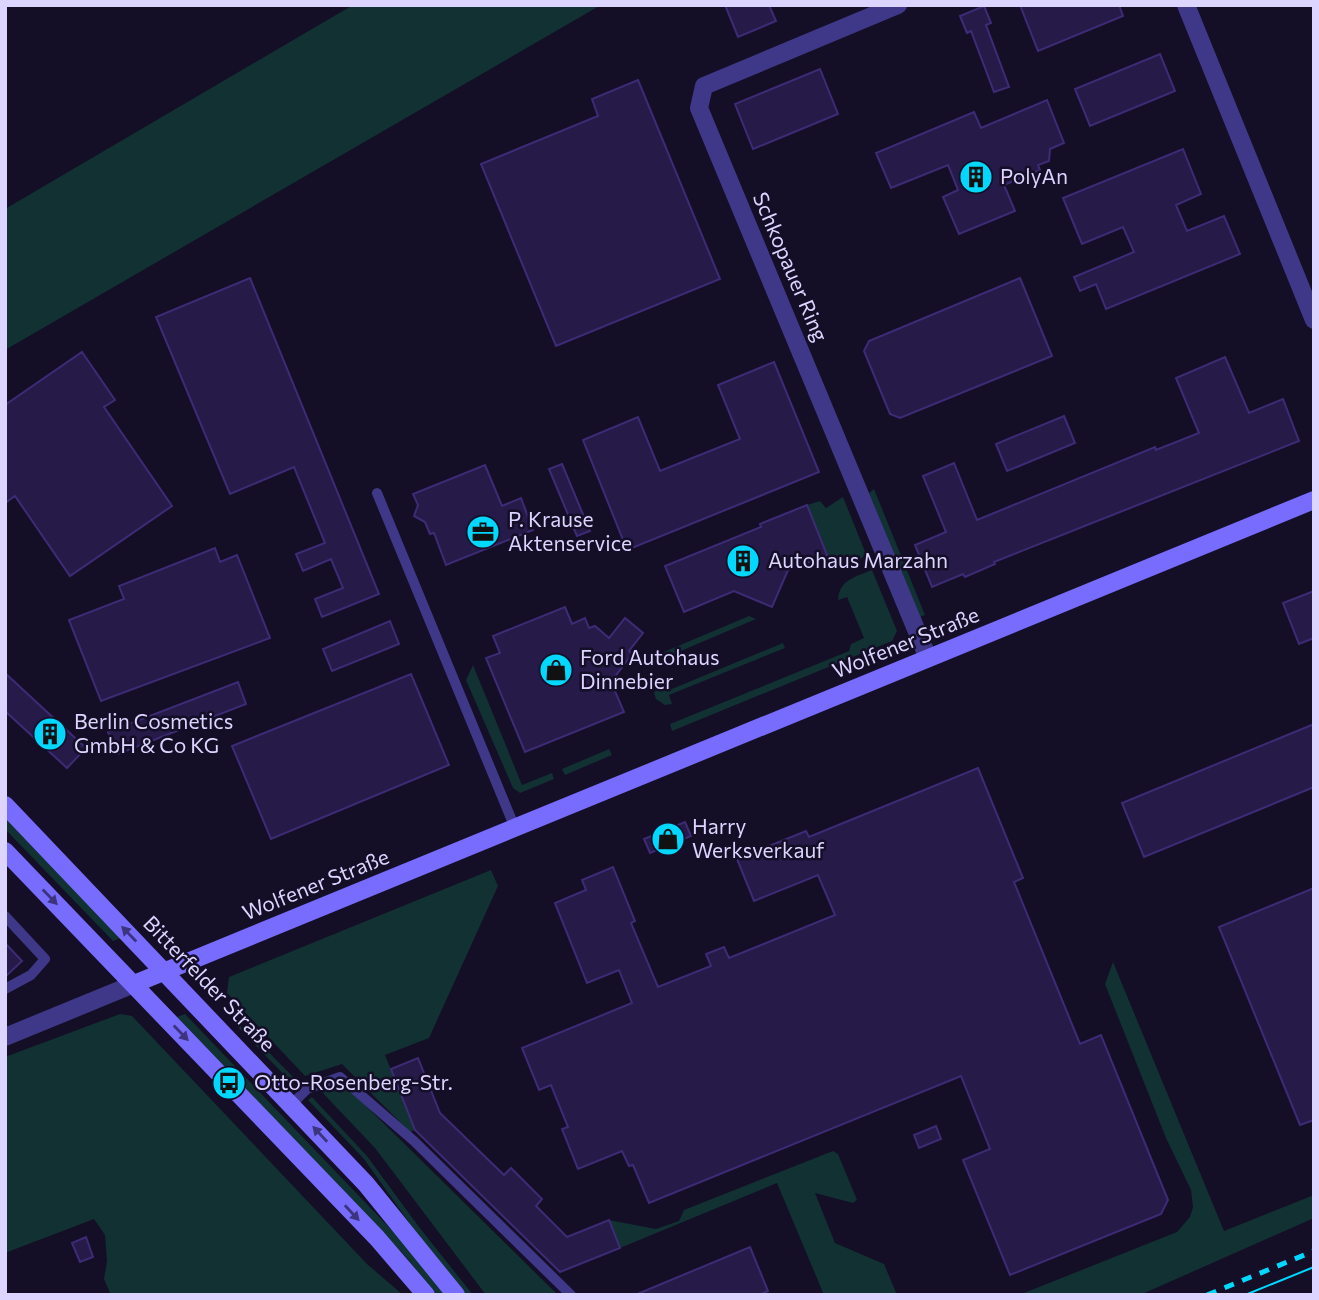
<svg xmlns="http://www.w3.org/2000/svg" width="1319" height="1300" font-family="Commissioner,sans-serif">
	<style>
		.green { fill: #113132 }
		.building { fill: #261a49; stroke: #3e2b76; stroke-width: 2 }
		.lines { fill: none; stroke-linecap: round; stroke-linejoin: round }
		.lane { stroke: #3f3888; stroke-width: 10 }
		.street { stroke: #3f3888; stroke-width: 18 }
		.secondary { stroke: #786cff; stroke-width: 18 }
		.tram { stroke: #01d8ff; stroke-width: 2 }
		.rail { stroke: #01d8ff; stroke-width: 5; stroke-dasharray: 10 9; stroke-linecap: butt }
		.oneway { fill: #3c347d }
		.labels { text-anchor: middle; stroke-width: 5; stroke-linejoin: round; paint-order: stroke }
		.poi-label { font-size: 21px; fill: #dcd5ff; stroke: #140e27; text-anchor: start }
		.street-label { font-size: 21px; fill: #dcd5ff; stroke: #140e27 }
	</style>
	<rect width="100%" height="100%" fill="#140e27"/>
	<path class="green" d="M353,5h248l-596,345v-141z
		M874,489l51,126 -5,2 -51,-124z
		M843,497l23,57 -4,4 -28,12 -5,-3 -5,-11 3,-2 -20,-49 13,-4 6,7z
		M872,570l25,61 -5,10 -220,90 -2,-7 179,-73 2,-7 13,-6 -17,-41 -9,3c1,-20 17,-23 34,-30z
		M749,616l7,3 -94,40 -3,-5z
		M783,643l2,5 -116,47 3,9 -7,1 -9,-6 -2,-6 8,-12 5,10z
		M473,665l49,120 30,-12 2,6 -34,14 -7,-5 -47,-108z
		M609,749l3,6 -47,20 -3,-6z
		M5,817l116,121 -8,3 -108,-112z
		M491,870l7,16 -69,152 -44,17 30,75 -5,2 -68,-68 -37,12 -78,-83 2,-16z
		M1113,962l111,269 90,-36v23l-174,77h-121l158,-63 13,-15 3,-10 -2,-17 -25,-52 -61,-154z
		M120,1014l12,2 235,248 36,31h-292l-7,-16 3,-18 -2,-26 -11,-16 -89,34v-196z
		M185,1014l219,229 43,52h-10l-32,-39 -228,-239z
		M235,1022l14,10 46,47 -5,2 -56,-58z
		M338,1085l6,1 13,11 201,198h-72l-111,-147 -56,-59z
		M312,1097l55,59 52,71 54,68h-6l-54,-67 -49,-69 -56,-59z
		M833,1151l5,3 19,46 -4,3 -38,-10 20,50 49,21 13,31h-73l-47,-112 -157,65 -11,-28 47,9 23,-8 5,-11z"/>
	<path class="building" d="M725,5h44l7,16 -38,16z
		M1020,5h99l4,11 -85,35z
		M984,6l7,17 -5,2 23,62 -15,5 -23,-61 -4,2 -7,-17z
		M1160,54l15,37 -85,35 -15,-37z
		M820,69l18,45 -85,35 -18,-45z
		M638,80l82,199 -164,67 -75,-182 117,-48 -6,-17z
		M1047,100l17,43 -14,6 -1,12 -11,4 2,5 -36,15 11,26 -56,23 -16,-37 15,-7 -10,-25 -57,23 -15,-35 98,-41 7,16z
		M1183,149l18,45 -25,11 11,26 37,-15 16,38 -134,55 -10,-25 -16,7 -6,-14 60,-25 -11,-25 -41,17 -19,-46z
		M250,278l129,316 -57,23 -7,-18 28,-11 -12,-29 -28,12 -7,-17 29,-11 -31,-76 -64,27 -74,-177z
		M1020,278l32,78 -152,62 -10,-4 -26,-63 5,-10z
		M82,352l33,48 -11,7 68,99 -102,70 -55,-80 -10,7v-98z
		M1225,357l24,56 34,-14 16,42 -305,121 1,2 -30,13 -2,-3 -31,13 -17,-42 31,-13 -23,-56 31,-13 23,57 178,-73 1,3 43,-17 -23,-55z
		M774,362l45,110 -192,78 -44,-110 55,-23 22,54 80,-32 -22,-54z
		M1064,416l11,27 -68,28 -11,-27z
		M562,464l28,67 -13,5 -28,-67z
		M485,465l17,41 19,-8 12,32 -87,35 -12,-32 -4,1 -5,-12 -11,-6 4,-11 -5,-11z
		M807,505l20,50 -39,15 -16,37 -38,-16 -50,21 -19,-46 96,-39 -1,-3z
		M215,548l5,14 17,-7 33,83 -169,63 -32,-81 55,-21 -5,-13z
		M1314,591v47l-15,6 -16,-41z
		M565,607l7,17 13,-6 4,10 6,-2 14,12 16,-20 18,15 -14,18 3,3 -21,28 13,30 -99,40 -39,-94 14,-5 -7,-17z
		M390,621l9,23 -67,27 -9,-22z
		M5,673l81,75 -19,20 -62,-57z
		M411,674l38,91 -178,74 -39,-93z
		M238,682l8,22 -128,50 -10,-22z
		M1314,724v63l-170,70 -22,-54z
		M978,768l45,110 -9,4 66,162 21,-9 67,165 -7,14 -151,61 -47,-115 27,-11 -29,-73 -312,127 -16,-38 -4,1 -7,-15 -44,18 -16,-40 6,-2 -17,-42 -12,5 -17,-42 110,-45 -13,-33 -32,13 -32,-80 31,-13 -4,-10 31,-13 22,54 -4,2 27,64 53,-21 -5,-12 18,-7 5,11 106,-43 -17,-40 -64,26 -17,-42 69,-28 3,6z
		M685,822l6,14 -41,17 -6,-14z
		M1314,888v232l-14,5 -81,-198z
		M5,943l17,18 -17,16z
		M418,1058l22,55 64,62 7,-7 31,31 -6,7 31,31 42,-17 11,28 -60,24 -145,-142 -24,-61z
		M936,1126l5,13 -22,9 -5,-13z
		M86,1237l7,20 -13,5 -8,-19z
		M750,1247l18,44 -9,4h-124z"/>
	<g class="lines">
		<path class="lane" d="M377,493l138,335
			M5,916l40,43 -14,16 -26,14
			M292,1104l15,-15 33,-12 74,64 157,154"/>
		<path class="street" d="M898,5l-194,81 -5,22 229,550
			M1186,5l128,315
			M5,1037l129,-53"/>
		<path class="secondary" d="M5,805l361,379 90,111
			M5,851l372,387 49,57
			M134,984l1180,-484"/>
		<path class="tram" d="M1245,1295l69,-28"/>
		<path class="rail" d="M1207,1295l107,-44"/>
	</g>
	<defs><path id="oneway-solid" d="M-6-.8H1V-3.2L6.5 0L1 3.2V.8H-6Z" transform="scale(1.75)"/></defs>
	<g class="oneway">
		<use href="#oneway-solid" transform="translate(50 897) rotate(46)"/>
		<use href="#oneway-solid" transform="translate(129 934) rotate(-134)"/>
		<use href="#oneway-solid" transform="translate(181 1033) rotate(46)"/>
		<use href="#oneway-solid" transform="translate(320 1134) rotate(-133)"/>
		<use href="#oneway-solid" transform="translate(352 1213) rotate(47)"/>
	</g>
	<defs>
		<symbol id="building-disc" viewBox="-11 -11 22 22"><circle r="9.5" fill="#01d8ff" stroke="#140e27"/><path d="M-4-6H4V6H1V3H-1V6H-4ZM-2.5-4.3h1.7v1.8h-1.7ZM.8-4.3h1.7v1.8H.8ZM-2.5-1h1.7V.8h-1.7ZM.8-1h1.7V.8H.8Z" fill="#111"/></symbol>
		<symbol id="office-disc" viewBox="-11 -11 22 22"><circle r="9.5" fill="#01d8ff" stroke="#140e27"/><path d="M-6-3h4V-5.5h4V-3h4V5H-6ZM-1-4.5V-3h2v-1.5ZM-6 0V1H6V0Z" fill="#111"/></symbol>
		<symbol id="shop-disc" viewBox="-11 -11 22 22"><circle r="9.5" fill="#01d8ff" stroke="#140e27"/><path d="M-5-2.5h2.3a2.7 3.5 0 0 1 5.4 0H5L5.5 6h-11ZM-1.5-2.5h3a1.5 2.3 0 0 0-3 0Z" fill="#111"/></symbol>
		<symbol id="bus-disc" viewBox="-11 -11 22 22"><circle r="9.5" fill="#01d8ff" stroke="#140e27"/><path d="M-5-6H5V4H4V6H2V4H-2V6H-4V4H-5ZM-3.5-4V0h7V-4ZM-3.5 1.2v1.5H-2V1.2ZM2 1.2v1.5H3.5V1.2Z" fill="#111"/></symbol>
	</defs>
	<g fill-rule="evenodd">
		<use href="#building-disc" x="957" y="158" width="38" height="38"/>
		<use href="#office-disc" x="464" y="513" width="38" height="38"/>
		<use href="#building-disc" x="724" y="542" width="38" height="38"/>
		<use href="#shop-disc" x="537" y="651" width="38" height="38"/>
		<use href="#building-disc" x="31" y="715" width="38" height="38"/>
		<use href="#shop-disc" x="649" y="820" width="38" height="38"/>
		<use href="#bus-disc" x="210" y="1064" width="38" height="38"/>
	</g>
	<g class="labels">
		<g class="poi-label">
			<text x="1000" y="184">PolyAn</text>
			<text x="508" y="527">P. Krause<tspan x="508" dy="24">Aktenservice</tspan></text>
			<text x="768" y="568">Autohaus Marzahn</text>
			<text x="580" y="665">Ford Autohaus<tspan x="580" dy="24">Dinnebier</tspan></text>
			<text x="74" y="729">Berlin Cosmetics<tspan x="74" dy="24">GmbH &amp; Co KG</tspan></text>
			<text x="692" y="834">Harry<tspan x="692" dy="24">Werksverkauf</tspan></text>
			<text x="254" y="1090">Otto-Rosenberg-Str.</text>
		</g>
		<g class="street-label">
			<text transform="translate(790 267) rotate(67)" y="7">Schkopauer Ring</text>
			<text transform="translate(906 643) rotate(-22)" y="7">Wolfener Straße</text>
			<text transform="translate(316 885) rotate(-22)" y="7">Wolfener Straße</text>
			<text transform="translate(209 984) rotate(46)" y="7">Bitterfelder Straße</text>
		</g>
	</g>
	<rect width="1319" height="1300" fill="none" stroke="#dcd5ff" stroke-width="14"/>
</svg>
